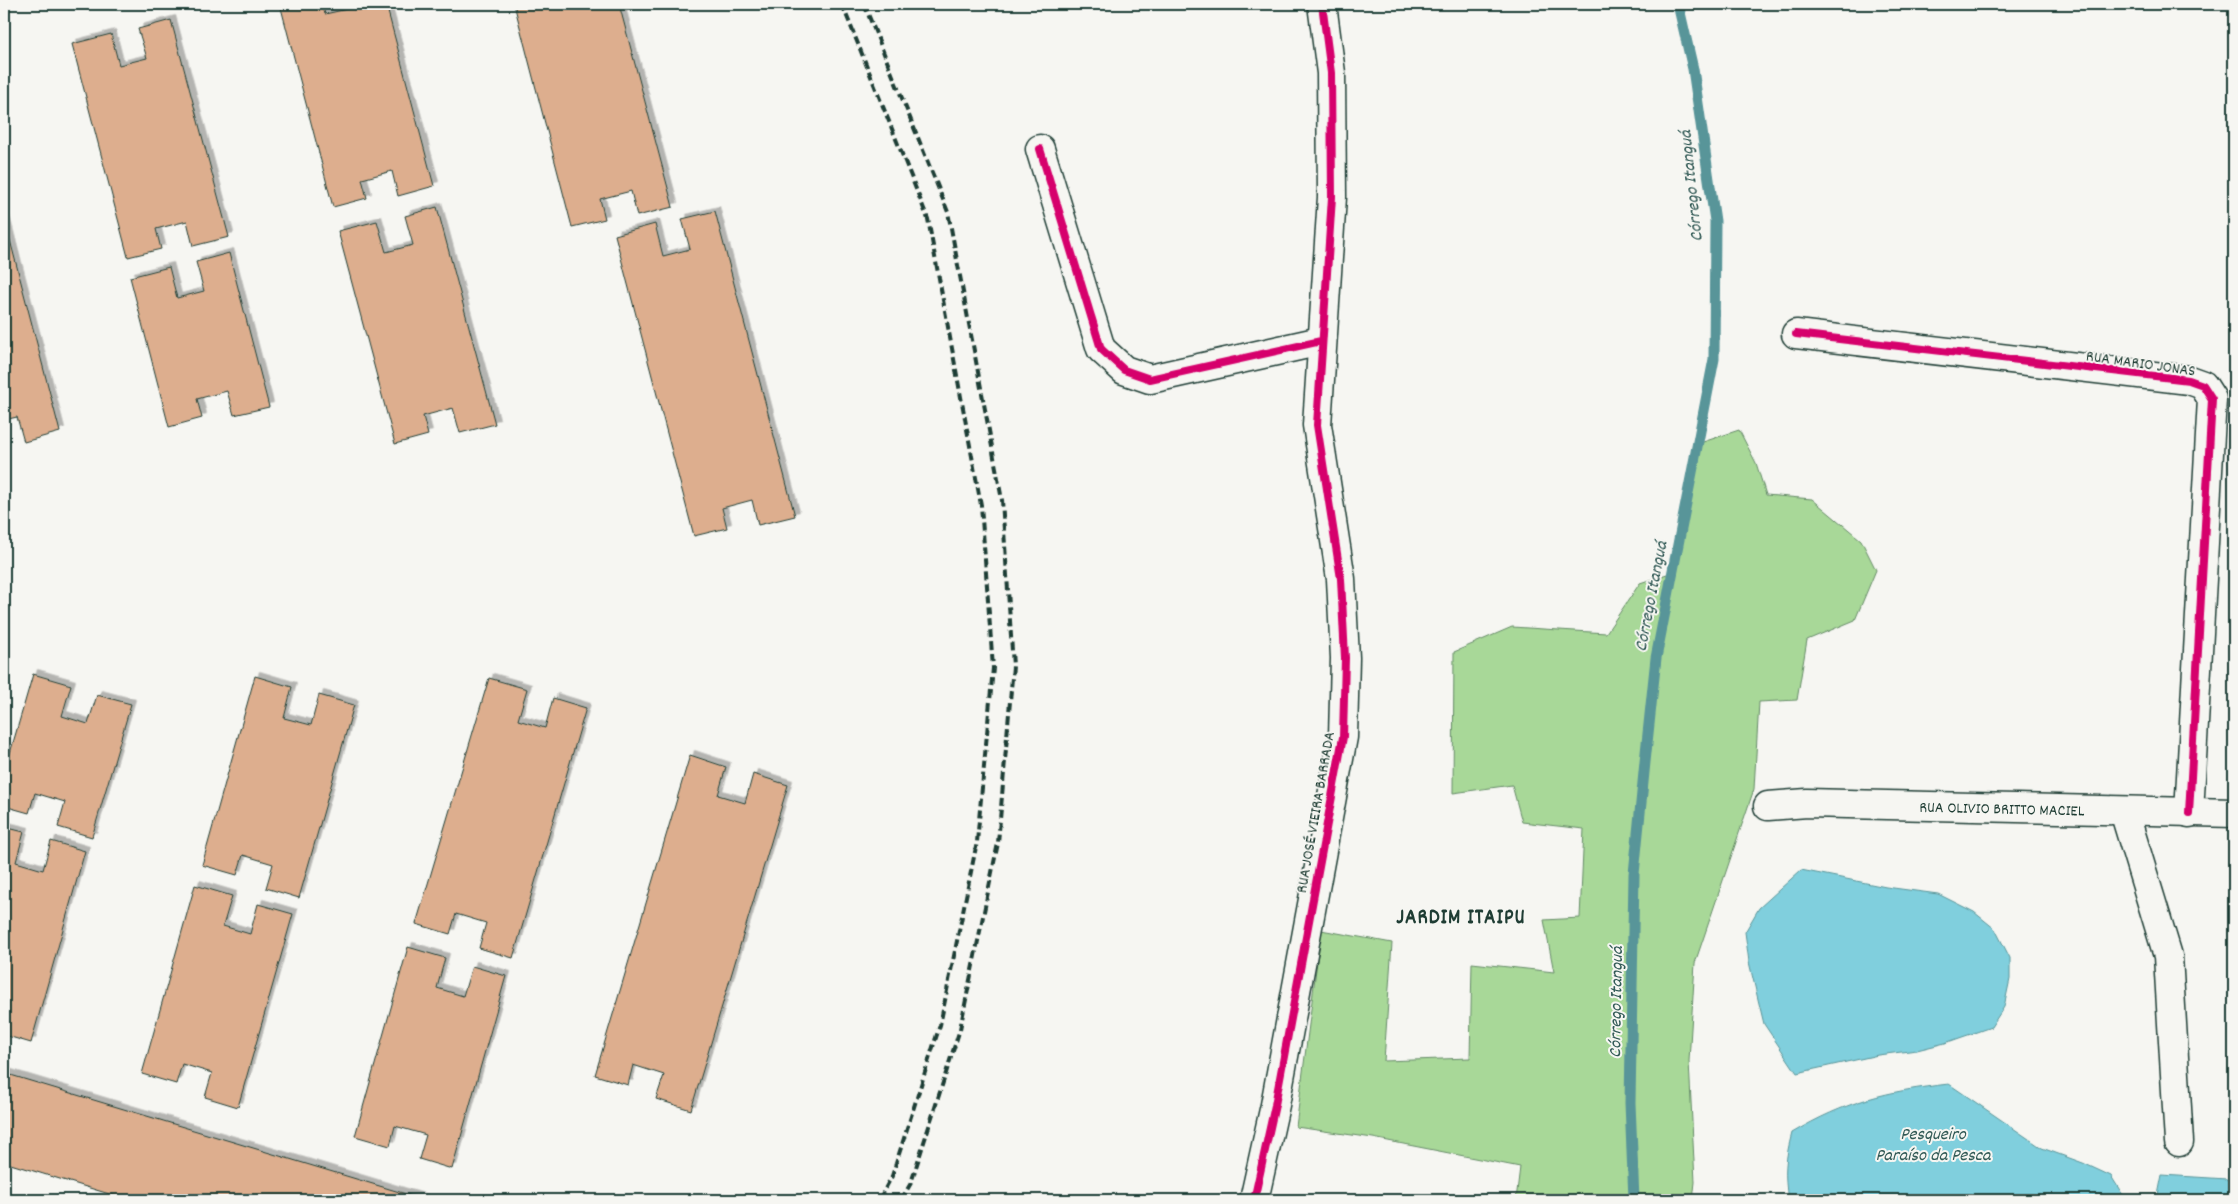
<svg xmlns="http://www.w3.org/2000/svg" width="2238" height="1204" font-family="Dekko,sans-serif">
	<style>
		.green { fill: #a8d898; stroke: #648a66 }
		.water { fill: #80cfdd; stroke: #599599 }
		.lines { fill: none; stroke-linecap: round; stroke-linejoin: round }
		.stream { stroke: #599599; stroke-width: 11 }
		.building { fill: #ddae8e; stroke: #1f3d34; filter: url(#shadow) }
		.minor-casing { stroke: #1f3d34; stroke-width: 31 }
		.minor { stroke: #f6f6f2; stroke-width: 28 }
		.rail { stroke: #1f3d34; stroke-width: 4; stroke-dasharray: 8 4; stroke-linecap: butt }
		.cycleway-casing { stroke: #f6f6f2; stroke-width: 11 }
		.cycleway { stroke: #d6006c; stroke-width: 8 }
		.labels { text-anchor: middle; stroke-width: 4; stroke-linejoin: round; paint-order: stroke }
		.street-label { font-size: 16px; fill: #1f3d34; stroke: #f6f6f2 }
		.water-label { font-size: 18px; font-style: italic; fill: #325a56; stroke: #f6f6f2 }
		.district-label { font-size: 21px; font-weight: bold; letter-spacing: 1px; fill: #1f3d34; stroke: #f6f6f2 }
	</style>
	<defs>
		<filter id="shadow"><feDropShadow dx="4.5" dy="-4.5" stdDeviation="0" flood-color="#0004"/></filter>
	</defs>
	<rect width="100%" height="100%" fill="#f6f6f2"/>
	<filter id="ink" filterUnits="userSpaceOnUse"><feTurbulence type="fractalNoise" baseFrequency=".02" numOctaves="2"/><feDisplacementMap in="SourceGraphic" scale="10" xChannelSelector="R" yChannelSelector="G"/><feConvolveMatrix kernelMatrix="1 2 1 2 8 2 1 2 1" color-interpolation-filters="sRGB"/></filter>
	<g filter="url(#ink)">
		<path class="green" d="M1739,430l17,33 10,32 46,4 49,41 15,30 -21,50 -48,20 -10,60 -38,2 -5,87 -59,174 -6,98 6,121 -2,18h-177l4,-33 -147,-29 -77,-11 25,-197 71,13 -8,118 86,-3 2,-95 82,9 -10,-52 36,-2 4,-89 -62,-7 -10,-37 -59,8 1,-141 58,-25 94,6 34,-50 33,-11 24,-128z"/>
		<path class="water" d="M1801,870l85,17 52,7 36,18 21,17 15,29v21l-6,28 -13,20 -46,16 -28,7 -39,5 -81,18 -33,-49 -15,-62 -4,-30 14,-24z
			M1949,1084l93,64 41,15 28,13 15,24h-338c-4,-26 -3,-41 4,-67 54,-32 95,-42 157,-49z
			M2162,1175l65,4 7,10v11h-77z"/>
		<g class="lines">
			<path class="stream" d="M1634,1200l-4,-97 4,-229 11,-112 11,-104 58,-299 1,-138 -22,-152 -15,-65"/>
		</g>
		<path class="building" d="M280,4h42l3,10 27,-6 -1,-4h35l48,182 -36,10 -6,-25 -30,8 5,19 -34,9z
			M514,4h105l54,203 -36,9 -6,-25 -31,8 5,20 -33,8z
			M171,20l58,217 -36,9 -6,-25 -31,8 5,20 -33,8 -56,-213 39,-10 8,31 28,-7 -9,-29z
			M437,207l58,217 -35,9 -7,-25 -30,8 5,19 -33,9 -57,-213 39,-10 9,31 27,-7 -8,-29z
			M715,211l80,305 -37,9 -6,-25 -30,8 5,20 -33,8 -79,-301 40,-11 8,32 27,-7 -8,-30z
			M4,217l56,215 -36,10 -7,-25 -13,3z
			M229,253l40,154 -35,8 -7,-24 -30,8 5,19 -33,9 -39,-150 39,-10 8,31 27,-7 -8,-29z
			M33,674l38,11 -9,31 26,8 9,-29 34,9 -39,133 -34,-10 7,-25 -30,-9 -6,20 -25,-7v-32z
			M255,676l37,11 -8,31 27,7 8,-30 35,10 -55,193 -33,-10 7,-24 -30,-9 -6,20 -35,-10z
			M489,678l38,11 -9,31 27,8 8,-30 33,10 -73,250 -34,-10 7,-25 -30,-9 -6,20 -34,-10z
			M690,755l36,12 -8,28 27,8 8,-29 35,11 -97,325 -35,-11 8,-24 -31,-10 -5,20 -33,-10z
			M4,827l20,5 -8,30 27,8 8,-29 34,10 -54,192 -27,-8z
			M195,885l37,11 -9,30 27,8 8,-30 35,10 -55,193 -33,-10 7,-24 -30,-9 -6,20 -34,-10z
			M408,947l37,11 -8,30 26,8 9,-30 34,10 -54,193 -33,-10 7,-24 -31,-9 -5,20 -35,-10z
			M4,1073l422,127h-297l-125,-38z"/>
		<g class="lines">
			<defs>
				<g id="minor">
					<path d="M1040,149l61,200 23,21 26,9 171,-38"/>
					<path d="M1796,334l393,46 14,5 9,14 -23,414"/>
					<path id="s1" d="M1768,806l39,-3 427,10"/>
					<path d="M2124,811l44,145 11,186"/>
					<path d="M1254,1200l21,-95 68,-368 2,-79 -4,-79 -24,-154 15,-228 -1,-124 -9,-69"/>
				</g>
			</defs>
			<use href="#minor" class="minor-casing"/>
			<use href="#minor" class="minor"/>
			<path class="rail" d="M842,4l86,215 53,286 12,163 -16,174 -37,183 -48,151 -13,24
				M864,4l84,208 54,288 11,166 -15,177 -38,186 -49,154 -10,17"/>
			<defs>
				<path id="cycleway" d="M1040,149l61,200 23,21 26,9 171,-38
					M1796,334l393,46 14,5 9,14 -23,414
					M1254,1200l21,-95 68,-368 2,-79 -4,-79 -24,-154 15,-228 -1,-124 -9,-69"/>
			</defs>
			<use href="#cycleway" class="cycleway-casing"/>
			<use href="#cycleway" class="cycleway"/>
		</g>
	</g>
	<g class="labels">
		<g class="street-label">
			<text transform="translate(2141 362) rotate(8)" y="6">RUA MARIO JONAS</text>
			<text dy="6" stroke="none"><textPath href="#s1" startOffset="234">RUA OLIVIO BRITTO MACIEL</textPath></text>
			<text transform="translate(1314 812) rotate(-80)" y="6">RUA JOSÉ VIEIRA BARRADA</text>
		</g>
		<g class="water-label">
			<text transform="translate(1690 186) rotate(-96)" y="6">Córrego Itanguá</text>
			<text transform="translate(1650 596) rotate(-79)" y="6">Córrego Itanguá</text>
			<text transform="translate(1615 1002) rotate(-89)" y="6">Córrego Itanguá</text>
			<text x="1933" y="1139">Pesqueiro<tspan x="1933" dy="21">Paraíso da Pesca</tspan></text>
		</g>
		<g class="district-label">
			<text x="1461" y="923">JARDIM ITAIPU</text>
		</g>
	</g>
	<rect width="2238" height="1204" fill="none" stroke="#f6f6f2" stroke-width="20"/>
	<rect x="10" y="10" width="2218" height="1184" fill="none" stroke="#1f3d34" stroke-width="2" filter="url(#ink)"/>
</svg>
